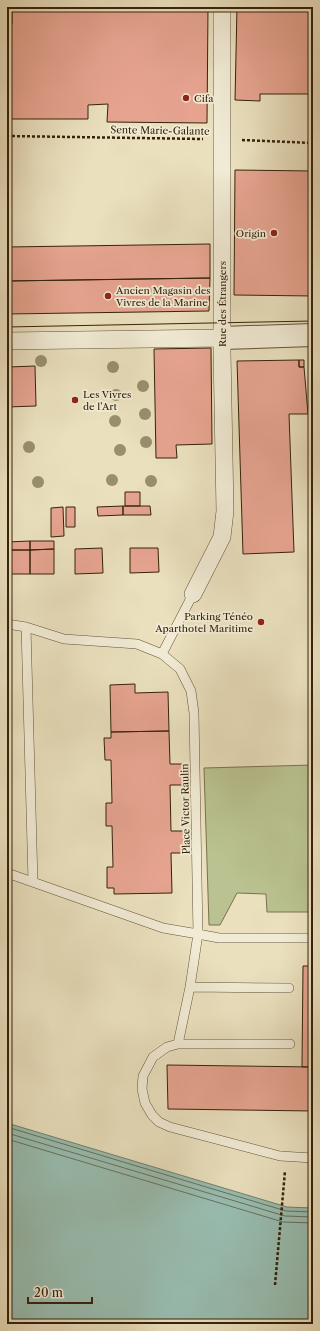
<svg xmlns="http://www.w3.org/2000/svg" width="320" height="1331" font-family="'Libre Caslon Text',serif">
	<style>
		.green { fill: #b9c290; stroke: #78724e }
		.water { fill: #98bdb0; stroke: #717f6e }
		.lines { fill: none; stroke-linecap: round; stroke-linejoin: round }
		.shore { stroke: #67705e; stroke-width: 1 }
		.building { fill: #e6a490; stroke: #36220b }
		.service-casing { stroke: #635238; stroke-width: 10 }
		.minor-casing { stroke: #635238; stroke-width: 18 }
		.tertiary-casing { stroke: #635238; stroke-width: 24 }
		.path { stroke: #36220b; stroke-width: 2.5; stroke-dasharray: 3 2; stroke-linecap: butt }
		.service { stroke: #f1ebd5; stroke-width: 9 }
		.minor { stroke: #f1ebd5; stroke-width: 17 }
		.tertiary { stroke: #f1ebd5; stroke-width: 22 }
		.tram { stroke: #36220b; stroke-width: 1 }
		.tree { fill: #998e6e }
		.poi-dot { fill: #8f2418; stroke: #f1ebd5; stroke-width: 1.5 }
		.labels { text-anchor: middle; stroke-width: 3.5; stroke-linejoin: round; paint-order: stroke }
		.poi-label { font-size: 10px; fill: #36220b; stroke: #f1ebd5; text-anchor: start }
		.street-label { font-size: 10px; fill: #36220b; stroke: #f1ebd5 }
	</style>
	<rect width="100%" height="100%" fill="#eae0be"/>
	<filter id="stains"><feTurbulence type="fractalNoise" baseFrequency=".005" numOctaves="4"/><feColorMatrix values="0 0 0 0 .2 0 0 0 0 .09 0 0 0 0 .02 0 0 0 .5 -.17"/></filter>
	<radialGradient id="worn" r=".72"><stop offset=".6" stop-color="#630" stop-opacity="0"/><stop offset="1" stop-color="#630" stop-opacity=".3"/></radialGradient>
	<path class="green" d="M313,765v147h-46l-1,-18 -29,-1 -17,32h-11l-5,-157z"/>
	<path class="water" d="M7,1123l280,84 26,1v116h-306z"/>
	<g class="lines">
		<path class="shore" d="M7,1127l279,84 27,1
			M7,1133l278,83 28,1
			M7,1139l276,83 30,1"/>
	</g>
	<path class="building" d="M12,7h196l-1,116 -100,-1 1,-18 -20,1v14h-81v-95h5z
		M237,7h76v87h-53v7l-25,-1z
		M235,170l78,1v125l-79,-1z
		M210,244v34l-203,3v-34z
		M210,278l-1,33 -202,3v-33z
		M211,348l1,96 -36,1 1,13h-21l-2,-109z
		M299,360v7h5l4,47h-19l5,138 -51,2 -6,-193z
		M299,360h5v7h-5z
		M7,363l1,4 27,-1 1,40 -29,1z
		M125,492h15v14h-15z
		M123,506v9l-25,1 -1,-9z
		M123,506h27l1,9h-28z
		M63,507l1,29 -13,1v-29z
		M66,507h9v20h-9z
		M7,508h4v7h-4z
		M30,541h24v8l-24,1z
		M30,541v9h-23v-8z
		M102,548l1,25 -28,1v-25z
		M130,548h28l1,24 -29,1z
		M54,549v25h-24v-24z
		M7,550h23v24h-22z
		M135,684v9l33,-1 1,39 -58,1 -1,-47z
		M169,731l1,33h13v21h-13l1,46h13l1,22h-14l1,40 -58,1v-6h-7v-21h6l-1,-41h-6v-23h6l-1,-43h-6l-1,-22h7v-6z
		M303,966h10l-2,44h2v57h-11z
		M167,1065l146,2v44l-145,-2z"/>
	<g class="lines">
		<defs>
			<path id="service" d="M7,624l19,3 38,12 73,5 25,10 18,15 11,22 3,22 4,221 -35,-6 -156,-55
				M26,627l7,255
				M162,654l31,-60
				M313,938h-94l-21,-4 -8,53 -12,57 -11,3 -14,10 -10,19 -1,13 3,14 7,12 7,7 11,5 110,29 33,2
				M190,987l99,1
				M178,1044h112"/>
			<path id="minor" d="M7,341l215,-3
				M193,594l29,-57 3,-26 -3,-160v-344"/>
			<path id="tertiary" d="M222,338l91,-3"/>
		</defs>
		<use href="#service" class="service-casing"/>
		<use href="#minor" class="minor-casing"/>
		<use href="#tertiary" class="tertiary-casing"/>
		<path class="path" d="M7,136l196,3
			M242,140l71,3
			M275,1285l10,-114"/>
		<use href="#service" class="service"/>
		<use href="#minor" class="minor"/>
		<use href="#tertiary" class="tertiary"/>
		<path class="tram" d="M7,327l306,-6"/>
	</g>
	<g class="tree">
		<circle cx="41" cy="361" r="6"/>
		<circle cx="113" cy="367" r="6"/>
		<circle cx="143" cy="386" r="6"/>
		<circle cx="116" cy="395" r="6"/>
		<circle cx="145" cy="414" r="6"/>
		<circle cx="115" cy="421" r="6"/>
		<circle cx="146" cy="442" r="6"/>
		<circle cx="29" cy="447" r="6"/>
		<circle cx="120" cy="450" r="6"/>
		<circle cx="112" cy="480" r="6"/>
		<circle cx="151" cy="481" r="6"/>
		<circle cx="38" cy="482" r="6"/>
	</g>
	<g class="poi-dot">
		<circle cx="186" cy="98" r="4"/>
		<circle cx="274" cy="233" r="4"/>
		<circle cx="108" cy="296" r="4"/>
		<circle cx="75" cy="400" r="4"/>
		<circle cx="261" cy="622" r="4"/>
	</g>
	<g class="labels">
		<g class="poi-label">
			<text x="194" y="102">Cifa</text>
			<text x="266" y="237" text-anchor="end">Origin</text>
			<text x="116" y="294">Ancien Magasin des<tspan x="116" dy="12">Vivres de la Marine</tspan></text>
			<text x="83" y="398">Les Vivres<tspan x="83" dy="12">de l'Art</tspan></text>
			<text x="253" y="620" text-anchor="end">Parking Ténéo<tspan x="253" dy="12">Aparthotel Maritime</tspan></text>
		</g>
		<g class="street-label">
			<text transform="translate(160 130) rotate(1)" y="4">Sente Marie-Galante</text>
			<text transform="translate(222 304) rotate(-90)" y="4">Rue des Étrangers</text>
			<text transform="translate(185 809) rotate(-91)" y="4">Place Victor Raulin</text>
		</g>
	</g>
	<rect width="320" height="1331" fill="none" stroke="#eae0be" stroke-width="24"/>
	<rect x="8" y="8" width="304" height="1315" fill="none" stroke="#36220b" stroke-width="2"/>
	<rect x="12" y="12" width="296" height="1307" fill="none" stroke="#36220b"/>
	<path d="M28 1297v6h64v-6" fill="none" stroke="#36220b" stroke-width="2"/>
	<text x="34" y="1297" font-size="12" fill="#36220b" stroke="#f1ebd5" stroke-width="3" paint-order="stroke">20 m</text>
	<rect width="100%" height="100%" filter="url(#stains)"/>
	<rect width="100%" height="100%" fill="url(#worn)"/>
</svg>
